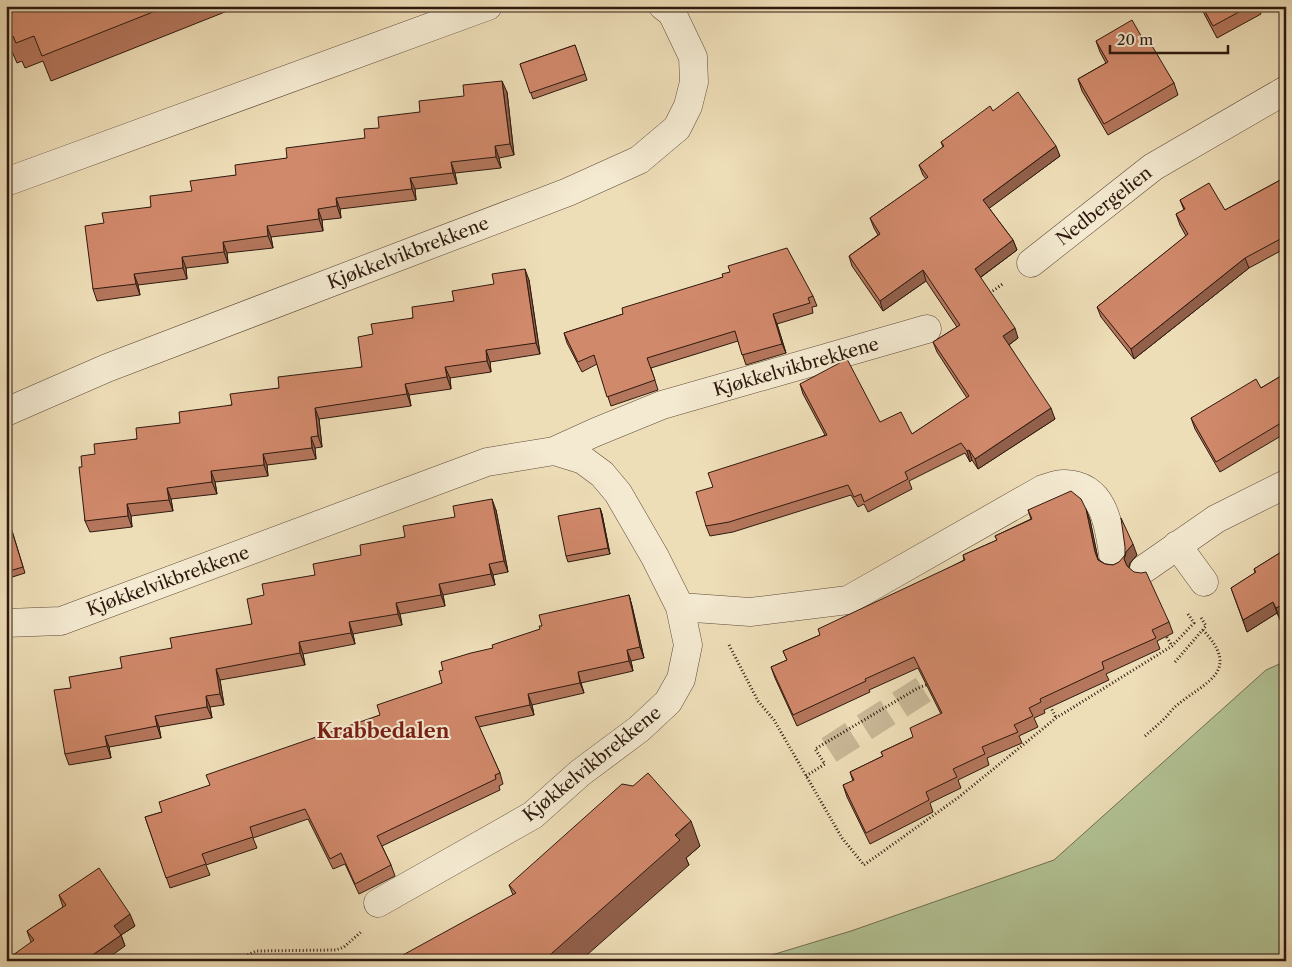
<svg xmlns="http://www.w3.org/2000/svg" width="1292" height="967" font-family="'Libre Caslon Text',serif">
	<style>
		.green { fill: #b2c294; stroke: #706e51 }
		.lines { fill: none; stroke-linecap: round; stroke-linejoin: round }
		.minor-tunnel { stroke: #c8b796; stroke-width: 28; stroke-dasharray: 28 14; stroke-linecap: butt }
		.minor-casing { stroke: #5e4a38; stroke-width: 29 }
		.path { stroke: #2e190e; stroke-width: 3; stroke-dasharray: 1 2.5; stroke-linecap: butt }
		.minor { stroke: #f4ead1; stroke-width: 28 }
		.wall { fill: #b4765c; stroke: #2e190e }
		.shaded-wall { fill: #92604b; stroke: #2e190e }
		.building { fill: #d1896b; stroke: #2e190e }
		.labels { text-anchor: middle; stroke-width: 4; stroke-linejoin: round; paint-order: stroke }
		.street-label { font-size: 18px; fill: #2e190e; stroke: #f4ead1 }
		.quarter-label { font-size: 20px; font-weight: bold; fill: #7a1f14; stroke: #f4ead1 }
	</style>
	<rect width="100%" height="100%" fill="#eedeb8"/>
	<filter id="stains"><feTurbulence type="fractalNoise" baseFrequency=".004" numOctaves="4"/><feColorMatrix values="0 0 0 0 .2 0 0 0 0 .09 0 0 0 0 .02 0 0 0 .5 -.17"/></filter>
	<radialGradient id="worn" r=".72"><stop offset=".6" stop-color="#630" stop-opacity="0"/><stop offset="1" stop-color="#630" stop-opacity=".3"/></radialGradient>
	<path class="green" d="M1286,661v300h-534l99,-30 203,-71 212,-190z"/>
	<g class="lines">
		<path class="minor-tunnel" d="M829,750l131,-84"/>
		<defs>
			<path id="minor" d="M6,182l482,-176
				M1031,263l122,-96 133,-77
				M6,412l101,-44 461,-176 71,-32 38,-32 11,-22 6,-24 -1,-25 -21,-44 -9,-7
				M554,451l42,-19 66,-27 265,-76
				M1177,545l27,37
				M1144,569l72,-50 70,-35
				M680,607l70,5 98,-12 195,-111c7,-2 15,-6 22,-5 42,2 44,45 49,77
				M6,623l55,-2 426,-159 67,-11 29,9 19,14 16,19 37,64 25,50 8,38 -7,34 -13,23 -29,27 -59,44 -47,42 -155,88"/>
		</defs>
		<use href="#minor" class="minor-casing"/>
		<path class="path" d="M987,295l17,-12
			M1165,634l7,12
			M729,645l29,56 16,19 68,118 22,27 95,-68 97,-79 116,-72 22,-23 -6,-9
			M1175,662l31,-36 -6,-10
			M1049,703l7,15
			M1145,736c7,-6 14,-12 21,-19 3,-3 6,-8 10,-11 30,-25 66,-34 27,-76
			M806,776l19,-12 -10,-15 103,-61 11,-4
			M235,961l21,-10 80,-1 8,-3 17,-15"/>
		<use href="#minor" class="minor"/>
	</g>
	<path class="wall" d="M6,6h234l-189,75 -8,-20 -18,7 -3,-7 -5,2 -11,-25z
		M1200,6h58l3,8 -44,24z
		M1096,41h48l30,42 4,12 -70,40 -26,-44 -4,-12 28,-16 -6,-11z
		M575,45l12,35 -54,19 -13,-35z
		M507,92l7,63 -15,3 2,10 -46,5 2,11 -42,5 1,11 -76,9 1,9 -19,2 1,11 -52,6 2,11 -46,5 1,10 -42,5 1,11 -49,6 2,10 -43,6 -4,-12 11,-66 47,-16 85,-32 51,-17 78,-20 55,-26z
		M993,111l67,45 -71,52 24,32 4,10 -37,28 38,60 -9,7 46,74 -77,50 -6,-9 -2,2 -5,-9 -56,28 3,8 -44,23 -4,-8 -6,3 -7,-12 -118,37 -23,4 -4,-10 7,-39 112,-52 -22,-41 -3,-10 80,38 32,12 55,-36 -30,-46 -4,-10 24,-15 -31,-46 -43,30 -31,-45 -3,-10 29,-21 -4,-7 -4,-10 56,-39 -3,-4 -4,-10 24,-18 -2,-5z
		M1286,177v71l-37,20 -115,91 -33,-42 -4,-10 89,-71 -6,-11 -4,-11 8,-4 -4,-10 45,10z
		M730,272l83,24 4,10 -5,1 1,6 -36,11 9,29 -40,12 -8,-24 -87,27 7,22 -47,16 -14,-42 -15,8 -15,-29 -3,-10 59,-19 100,-37z
		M529,280l11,74 -50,8 1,10 -41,6 1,11 -42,6 2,11 -92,13 3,28 -7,1 1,11 -49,6 1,11 -53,6 2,12 -46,5 2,12 -42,5 1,11 -42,5 -5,-11 -3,-54 13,-13 85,-31 99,-35 83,-21 11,-33 81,-33z
		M1286,373v60l-66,39 -25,-43 -4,-11 70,-30z
		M600,508l2,6 8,40 -42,8 -2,-6z
		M1086,509l4,11 8,39 7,5 8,1 24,-10 -7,8 -1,5 40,54 4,11 -16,8 3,8 -54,25 3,6 -65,30 1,3 -11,5 4,9 -19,9 3,7 -35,15 2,7 -31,15 3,8 -31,15 3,9 -63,32 -23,-47 -4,-12 10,-4 -3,-9 33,-16 -2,-4 32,-15 28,-23 -23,-46 -49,22 1,2 -73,34 -22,-48 -4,-11 16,-7 -4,-9 37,-16 144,-75 -1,-5 34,-15 -2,-4 36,-17 -3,-9z
		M496,510l12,62 -15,3 2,10 -52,10 2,11 -45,8 2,11 -49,9 2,10 -52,10 2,11 -85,15 4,25 -14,2 2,11 -53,9 2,11 -52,9 2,11 -42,7 -4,-11 6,-66 101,-40 80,-24 12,-29 51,-20 90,-38z
		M6,516l3,5 16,52 -19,6z
		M1286,549l-6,71 -3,-7 -30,19 -16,-44 24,-15 -1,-4z
		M629,595l3,11 12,52 -13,3 2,10 -52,12 3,10 -52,12 2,10 -55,12 21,46 3,11 -4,2 1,4 -118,56 9,19 4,11 -36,18 -14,-30 -12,5 -25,-50 -55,19 4,10 -51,17 4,10 -40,13 -25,-71 17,-5 48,-27 170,-70 62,-32 1,-13 50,-22z
		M700,846l-14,12 3,7 -176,30 -4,-10z
		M59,895l76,31 -14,9 4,11 -94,-4 -4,-11 36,-24z"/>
	<path class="shaded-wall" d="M502,81l5,11 7,63 -4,-11z
		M495,146l4,12 2,10 -5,-11z
		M1056,146l4,10 -73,54 -4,-10z
		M451,162l4,11 2,11 -4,-11z
		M410,178l5,11 1,11 -4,-11z
		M336,198l4,11 1,9 -4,-12z
		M318,209l4,11 1,11 -4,-12z
		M267,226l4,11 2,11 -5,-12z
		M1013,240l4,10 -39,29 -3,-10z
		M223,242l4,11 1,10 -4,-11z
		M182,257l4,11 1,11 -4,-11z
		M1245,258l4,10 -115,91 -3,-10z
		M525,269l4,11 11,74 -4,-11z
		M923,270l3,11 -43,30 -3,-10z
		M134,274l4,11 2,10 -4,-11z
		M773,314l4,10 9,29 -4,-9z
		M1015,328l3,10 -11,8 -4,-10z
		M486,350l4,12 1,10 -4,-11z
		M445,367l5,11 1,11 -4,-12z
		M405,384l4,11 2,11 -4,-12z
		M315,408l4,11 3,28 -4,-11z
		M1051,408l4,11 -77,50 -3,-10z
		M311,437l4,11 1,11 -4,-11z
		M969,450l3,10 -2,2 -3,-11z
		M263,454l4,11 1,11 -4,-11z
		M211,471l4,11 2,12 -5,-12z
		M167,488l4,11 2,12 -4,-11z
		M492,499l4,11 12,62 -4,-11z
		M127,504l4,12 1,11 -4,-11z
		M600,508l2,6 8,40 -2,-6z
		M1086,509l4,11 9,44 -4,-12z
		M1133,544l4,11 -7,8 -2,7 -4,-11 2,-7z
		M489,564l4,11 2,10 -4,-11z
		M439,584l4,11 2,11 -4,-11z
		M629,595l3,11 12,52 -4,-11z
		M1273,602l4,11 -30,19 -4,-12z
		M396,603l4,11 2,11 -4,-11z
		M1286,603v13l-6,4 -4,-12z
		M349,622l4,12 2,10 -4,-11z
		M299,642l4,12 2,11 -5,-12z
		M627,650l4,11 2,10 -4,-10z
		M216,669l4,11 4,25 -4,-11z
		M578,672l3,11 3,10 -4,-10z
		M528,694l4,11 2,10 -4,-10z
		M206,696l4,11 2,11 -5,-11z
		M155,716l4,11 2,11 -4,-12z
		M105,736l4,11 2,11 -4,-12z
		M691,821l9,25 -14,12 3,7 -109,96h-37z
		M130,914l5,12 -17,11 -4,-11z
		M121,935l4,11 -21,15h-20z"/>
	<path class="building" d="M6,6h162l-126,50 -8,-20 -18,7 -3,-7 -6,2 -1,-2z
		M1202,6h48l-37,20z
		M1132,20l12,21 4,-2 26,44 -70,41 -26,-45 30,-17 -12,-21z
		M575,45l10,29 -55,19 -10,-29z
		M502,81l8,63 -15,2 1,11 -45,5 2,11 -43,5 2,11 -76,9 1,8 -19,3 1,10 -52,7 1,10 -45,6 1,10 -42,5 1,11 -49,6 2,10 -43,5 -8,-63 19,-3 -2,-10 49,-6 -1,-11 42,-5 -2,-10 46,-6 -1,-10 52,-7 -1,-10 79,-10 -1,-9 15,-1 -1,-11 42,-5 -1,-11 45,-5 -1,-11z
		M1018,92l38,54 -73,54 30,40 -38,29 40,59 -12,8 48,72 -76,51 -6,-9 -2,1 -6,-8 -56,29 3,7 -44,23 -3,-8 -7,3 -6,-12 -119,37 -23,4 -10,-34 17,-5 -5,-14 119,-38 -27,-51 47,-25 33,63 21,-10 11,22 57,-38 -36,-54 27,-17 -37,-55 -43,31 -31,-45 31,-22 -10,-16 58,-41 -9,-12 25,-19 -3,-4 49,-36 3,5z
		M1286,177v59l-41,22 -114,91 -34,-42 91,-73 -12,-20 9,-5 -5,-9 29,-17 16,27z
		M787,248l26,48 -5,2 2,5 -37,11 9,30 -40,11 -7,-24 -88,27 8,22 -48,17 -13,-42 -16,7 -14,-29 59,-19 -1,-6 101,-31 -1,-3 8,-2 -2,-6z
		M525,269l11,74 -50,7 1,11 -42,6 2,10 -42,7 2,10 -92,14 3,28 -7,1 1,11 -49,6 1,11 -53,6 1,11 -45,6 2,12 -42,4 1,12 -43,5 -6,-54h3l-1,-11 14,-2 -1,-10 43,-5 -1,-11 44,-5 -1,-11 53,-7 -2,-11 49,-6 -1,-11 84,-10 -4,-30 15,-3 -2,-10 42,-6 -1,-11 42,-6 -2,-10 42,-7 -2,-10z
		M1286,373v47l-70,42 -25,-44 65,-39 5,9z
		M1071,491l10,8 5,10 9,43 3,8 7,4 8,1 6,-3 6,-7v-8l-4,-29 12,26 -7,8 -2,7 3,7 7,6 7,1 5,-1 23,50 -17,8 4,8 -54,24 2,7 -64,30 1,3 -12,6 4,8 -19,9 4,7 -36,15 3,7 -32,15 4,8 -31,15 3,8 -63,33 -23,-48 11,-5 -4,-8 33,-16 -2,-4 32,-15 -3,-9 32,-15 -28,-56 -49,22 1,2 -73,34 -22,-48 16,-7 -4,-9 37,-16 -2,-6 147,-69 -2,-5 34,-15 -2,-4 37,-17 -4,-9z
		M492,499l12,62 -15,3 2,10 -52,10 2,11 -45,8 2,11 -49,8 2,11 -52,9 1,11 -84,16 4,25 -14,2 1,11 -52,9 2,10 -52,10 2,10 -42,8 -11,-64 17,-2 -2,-11 53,-9 -2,-11 52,-9 -2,-10 82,-14 -5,-25 17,-4 -2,-11 53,-9 -2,-11 48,-9 -1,-10 45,-8 -2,-11 52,-9 -2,-11z
		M600,508l8,40 -42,8 -8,-40z
		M7,515l16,52 -17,5v-56z
		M1286,549v54l-10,5 -3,-6 -30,18 -12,-32 25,-16 -2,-3z
		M629,595l11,52 -13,3 2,11 -51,11 2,11 -52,11 2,11 -55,12 25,56 -5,2 1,4 -119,57 14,29 -36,19 -14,-31 -11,6 -25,-50 -55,18 3,10 -51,17 4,10 -40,14 -21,-61 17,-5 -3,-10 51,-17 -4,-10 174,-60 -3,-10 65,-22 -3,-12 4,-1 -2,-8 30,-9 22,-5 -1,-3 48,-16 -1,-3h3l-3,-11z
		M648,773l43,48 -16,14 5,5 -137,121h-151l124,-68 -7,-8 113,-101 11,2z
		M99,868l31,46 -16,12 7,9 -37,26h-78v-1l28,-20 -7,-9 39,-26 -7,-10z"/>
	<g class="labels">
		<g class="street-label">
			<text transform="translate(1104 206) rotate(-38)" y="6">Nedbergelien</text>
			<text transform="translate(408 253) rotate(-21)" y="6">Kjøkkelvikbrekkene</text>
			<text transform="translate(796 367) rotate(-16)" y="6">Kjøkkelvikbrekkene</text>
			<text transform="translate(168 581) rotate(-20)" y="6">Kjøkkelvikbrekkene</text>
			<text transform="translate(592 764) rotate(-39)" y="6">Kjøkkelvikbrekkene</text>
		</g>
		<g class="quarter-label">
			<text x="383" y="738">Krabbedalen</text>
		</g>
	</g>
	<rect width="1292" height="967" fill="none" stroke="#eedeb8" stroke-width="25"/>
	<rect x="8" y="8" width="1277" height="952" fill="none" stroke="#2e190e" stroke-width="2.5"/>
	<rect x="12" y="12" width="1267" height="942" fill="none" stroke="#2e190e"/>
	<path d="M1110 45v8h118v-8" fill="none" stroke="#2e190e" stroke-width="2.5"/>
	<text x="1117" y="45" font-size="15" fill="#2e190e" stroke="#f4ead1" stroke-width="4" paint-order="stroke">20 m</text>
	<rect width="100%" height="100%" filter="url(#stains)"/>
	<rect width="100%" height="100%" fill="url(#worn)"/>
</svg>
